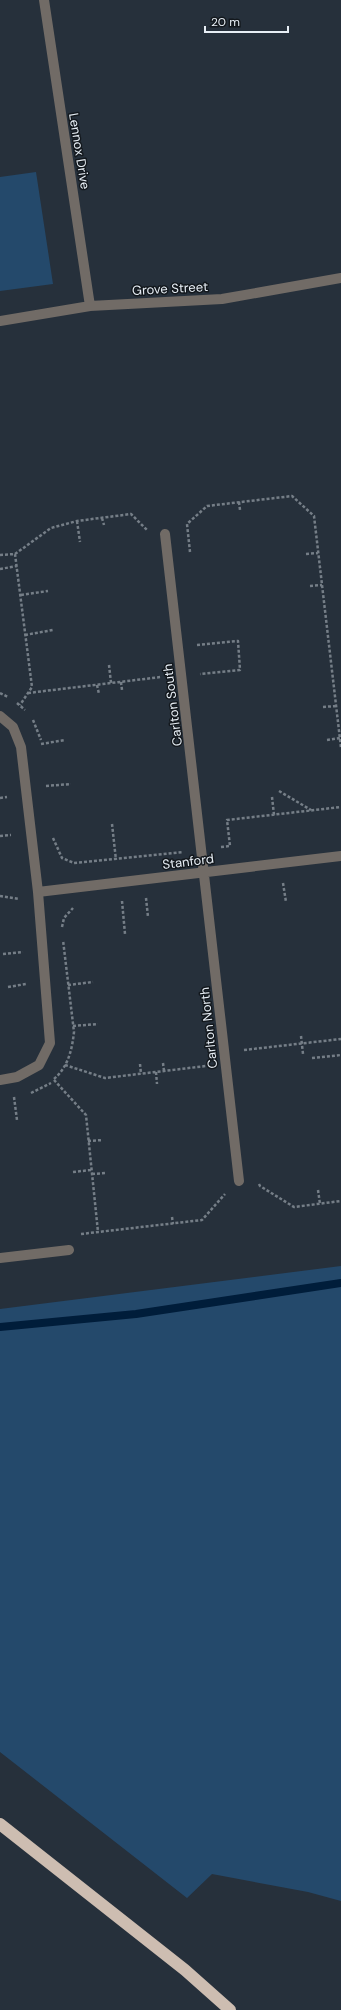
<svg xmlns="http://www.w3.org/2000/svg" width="341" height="2010" font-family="'DM Sans',sans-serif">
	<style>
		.green { fill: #24496b }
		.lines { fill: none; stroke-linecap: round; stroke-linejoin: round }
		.stream { stroke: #001d3a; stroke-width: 8 }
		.path { stroke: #757e87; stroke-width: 2.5; stroke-dasharray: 3 2; stroke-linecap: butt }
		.minor { stroke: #716b66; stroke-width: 10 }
		.motorway { stroke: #cdbdb1; stroke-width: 12 }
		.labels { text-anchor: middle; stroke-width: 3; stroke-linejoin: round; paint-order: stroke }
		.street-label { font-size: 13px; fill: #e7eef5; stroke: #13181d }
	</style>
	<rect width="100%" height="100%" fill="#26303b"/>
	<path class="green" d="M36,172l17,112 -53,7v-114z
		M341,1266v635l-33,-9 -96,-18 -25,24 -187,-146v-443z"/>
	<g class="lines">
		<path class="stream" d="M0,1327l136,-13 205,-31"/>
		<path class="path" d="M239,502l1,8
			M102,518l2,7
			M77,521l3,21
			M190,552l-3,-28 20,-18 85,-10 22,20 27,232
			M15,554l36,-26 26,-7 54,-7 16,16
			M306,554l12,-1
			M0,555l15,-1 17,133 -12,18
			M0,569l17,-3
			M310,586l12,-1
			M21,595l27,-4
			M25,635l28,-5
			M197,645l41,-4 2,29 -40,4
			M109,665l2,18
			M121,682l1,8
			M97,685l2,9
			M0,693l8,4
			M28,693l133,-16
			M17,703l8,7
			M323,707l13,-1
			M33,720l8,20
			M327,740l13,-2
			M41,744l24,-4
			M46,786l25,-2
			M279,791l32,19
			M272,797l2,18
			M0,798l7,-1
			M112,824l4,36
			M0,836l11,-1
			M53,838l9,20 12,5 109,-11
			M221,847l9,-1 -3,-26 114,-13
			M283,883l3,19
			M0,896l19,3
			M146,898l2,19
			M122,901l3,33
			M62,927l2,-9 9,-10
			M3,954l20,-2
			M68,985l25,-3
			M8,987l18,-3
			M73,1026l25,-2
			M301,1036l2,18
			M244,1050l97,-11
			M312,1058l29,-3
			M163,1063l1,8
			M140,1064l1,10
			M65,1065l40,13 101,-12
			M156,1072l1,12
			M54,1079c14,-12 18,-29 20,-47l-11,-92
			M54,1080l32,35 12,117
			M31,1093l20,-10
			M14,1097l3,23
			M88,1141l15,-1
			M73,1172l18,-2
			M92,1174l14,-1
			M259,1184l1,2 34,21 47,-6
			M318,1190l2,14
			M172,1217l1,7
			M81,1234l121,-14 23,-26"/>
		<path class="minor" d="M44,0l46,306
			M0,321l90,-15 132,-7 119,-21
			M165,534l74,647
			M0,716l13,11 8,20 17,145 12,151 -11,22 -22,12 -17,3
			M38,892l303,-36
			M0,1258l69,-8"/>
		<path class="motorway" d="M0,1824l185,146 45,40"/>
	</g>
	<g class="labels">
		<g class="street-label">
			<text transform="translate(80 151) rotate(81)" y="5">Lennox Drive</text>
			<text transform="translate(170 288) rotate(-3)" y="5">Grove Street</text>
			<text transform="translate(172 705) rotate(-97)" y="5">Carlton South</text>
			<text transform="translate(188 861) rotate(-7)" y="5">Stanford</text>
			<text transform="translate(208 1028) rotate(-96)" y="5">Carlton North</text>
		</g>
	</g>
	<path d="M205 26v6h83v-6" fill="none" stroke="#e7eef5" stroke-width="2"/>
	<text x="211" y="26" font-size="12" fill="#e7eef5" stroke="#13181d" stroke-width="3" paint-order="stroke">20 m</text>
</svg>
